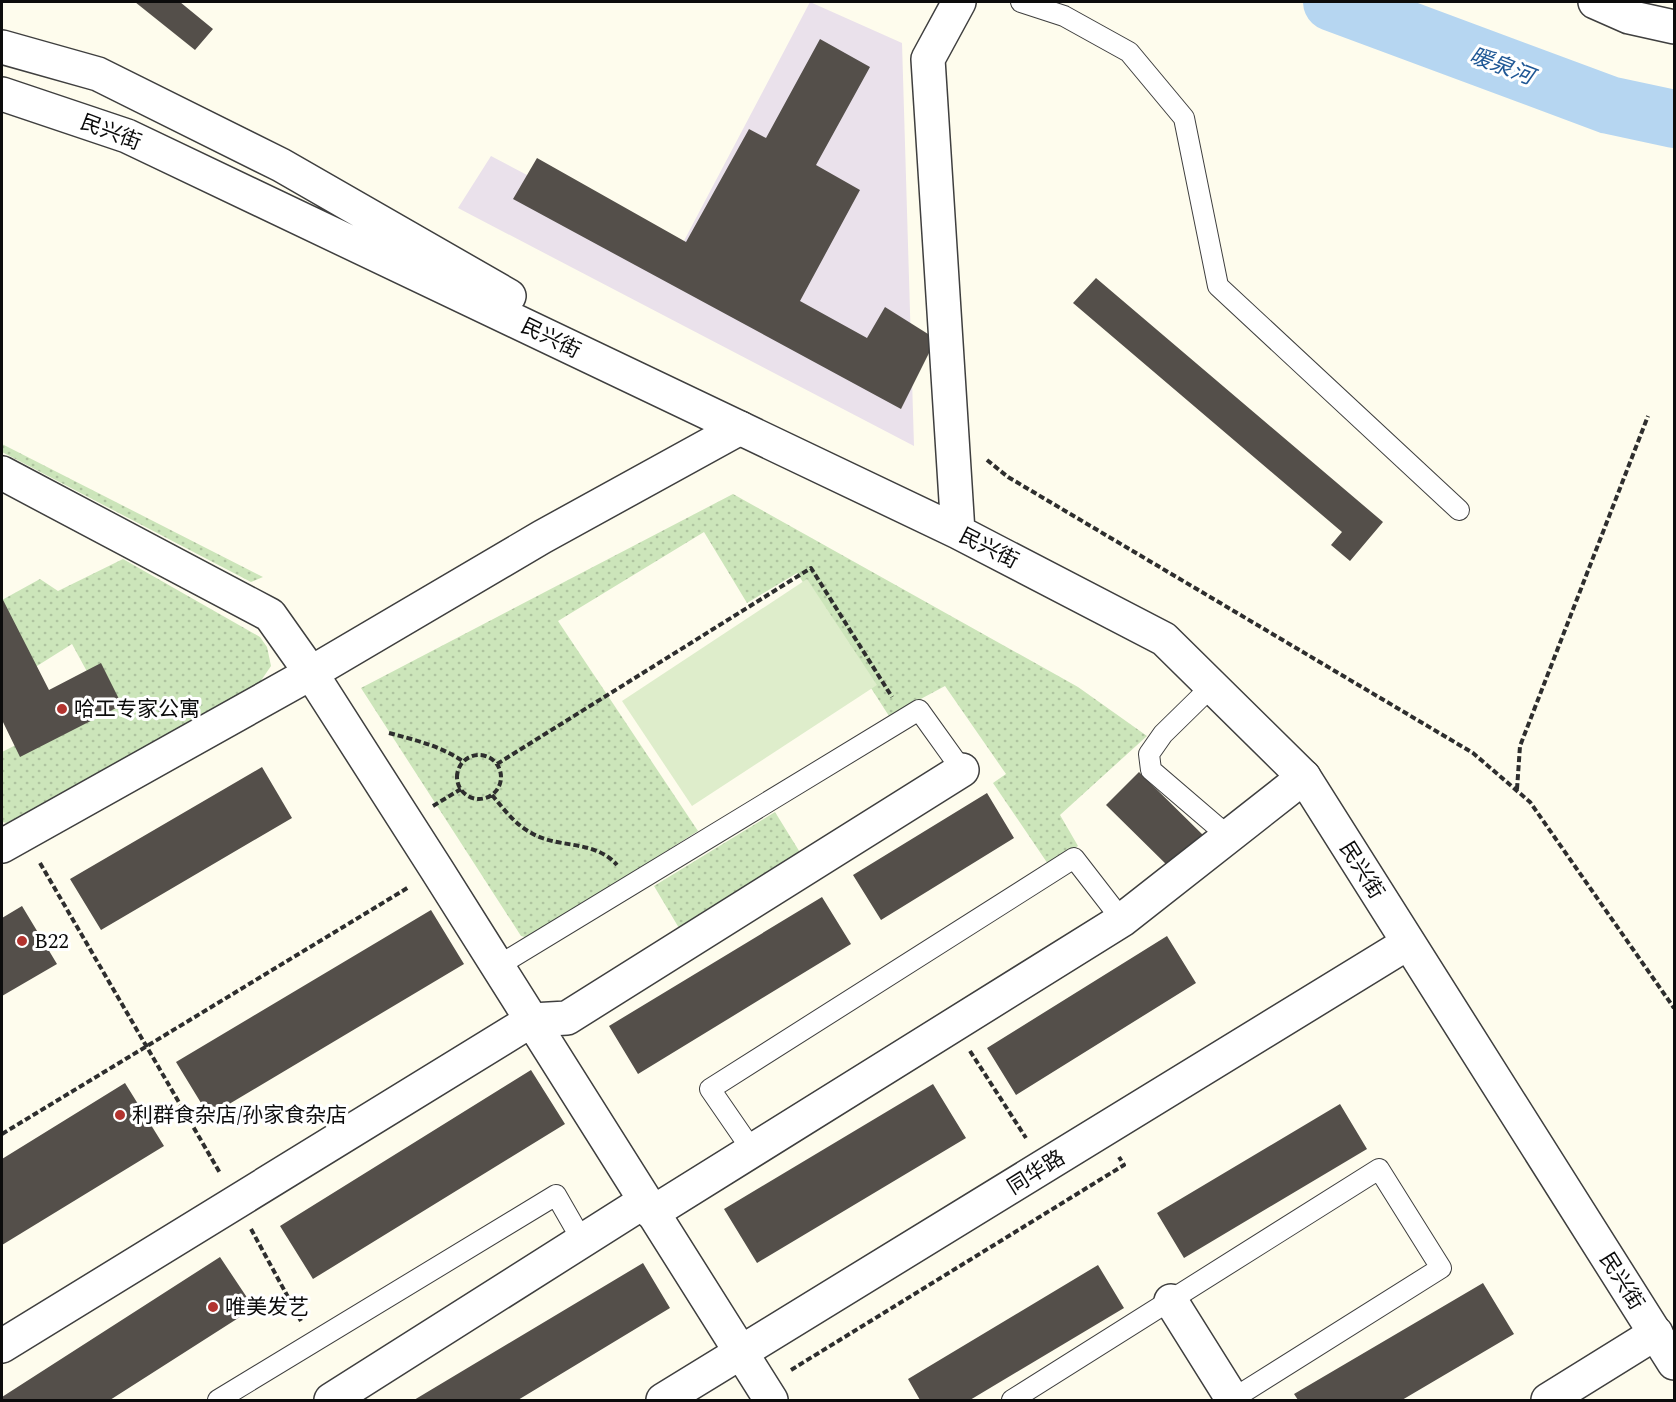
<svg xmlns="http://www.w3.org/2000/svg" width="1676" height="1402" font-family="Spectral,'Noto Sans SC',serif">
	<style>
		.industrial { fill: #eae1eb }
		.green { fill: url(#green-dots) }
		.pitch { fill: #deedcb }
		.lines { fill: none; stroke-linecap: round; stroke-linejoin: round }
		.river { stroke: #b6d6f1; stroke-width: 58 }
		.building { fill: #544f4a }
		.service-casing { stroke: #3f3f3f; stroke-width: 22 }
		.minor-casing { stroke: #3f3f3f; stroke-width: 36 }
		.tertiary-casing { stroke: #3f3f3f; stroke-width: 36 }
		.path { stroke: #2e2e2e; stroke-width: 4; stroke-dasharray: 6 3; stroke-linecap: butt }
		.service { stroke: #fff; stroke-width: 20 }
		.minor { stroke: #fff; stroke-width: 33 }
		.tertiary { stroke: #fff; stroke-width: 33 }
		.poi-dot { fill: #b2342f; stroke: #fff; stroke-width: 2 }
		.labels { text-anchor: middle; stroke-width: 6; stroke-linejoin: round; paint-order: stroke }
		.street-label { font-size: 21px; fill: #0c0c0c; stroke: #fff }
		.poi-label { font-size: 21px; fill: #0c0c0c; stroke: #fff; text-anchor: start }
		.water-label { font-size: 22px; font-style: italic; fill: #1f5795; stroke: #fff }
	</style>
	<defs>
		<pattern id="green-dots" width="8" height="8" patternUnits="userSpaceOnUse" patternTransform="scale(1.5)"><rect width="8" height="8" fill="#cce5ba"/><path d="M2 2h.1M6 6h.1" fill="none" stroke="#aec39f" stroke-width="1.8" stroke-linecap="round"/></pattern>
	</defs>
	<rect width="100%" height="100%" fill="#fefced"/>
	<path class="industrial" d="M810,2l92,41 12,403 -456,-238 33,-52 186,98z"/>
	<path class="green" d="M2,444l261,133 -12,5 -249,-130z
		M733,494l345,193 69,49 -87,79 18,31 -30,18 -55,-81 13,-9 -61,-88 -56,30 -92,-143 -50,30 -43,-71 -146,89 140,210 -169,107 -8,-2 -160,-248z
		M123,559l137,78 7,10 4,19 -11,16 -253,141 -5,-1v-70l101,-51 -31,-57 -43,27 -27,-44v-27l38,-21 18,12z
		M775,812l26,42 -122,74 -25,-42z"/>
	<path class="pitch" d="M807,579l70,106 -185,121 -70,-105z"/>
	<g class="lines">
		<path class="river" d="M1332,2l277,103 65,14"/>
	</g>
	<path class="building" d="M135,2h45l33,27 -18,21z
		M820,39l50,28 -54,98 44,25 -60,111 67,37 18,-31 51,32 -35,70 -388,-210 24,-41 149,84 63,-113 17,9z
		M1096,278l287,244 -33,39 -19,-16 11,-13 -269,-229z
		M2,598l47,92 52,-27 21,42 -102,52 -18,-37z
		M262,767l30,51 -191,112 -31,-51z
		M1139,772l67,66 -33,33 -67,-66z
		M987,793l27,45 -133,82 -28,-45z
		M822,897l29,47 -213,130 -29,-48z
		M22,906l35,58 -55,32v-78z
		M431,910l33,54 -255,152 -33,-54z
		M1167,936l29,47 -180,112 -29,-47z
		M531,1070l34,54 -252,155 -33,-53z
		M125,1083l39,63 -162,99v-86z
		M933,1084l33,54 -209,125 -33,-54z
		M1340,1104l27,45 -183,109 -27,-45z
		M220,1257l34,51 -144,92h-108v-3z
		M643,1263l27,45 -152,92h-104z
		M1098,1265l26,43 -154,92h-50l-12,-21z
		M1483,1283l31,51 -112,66h-104l-4,-6z"/>
	<g class="lines">
		<defs>
			<path id="service" d="M1021,2l43,14 65,36 55,66 34,168 241,224
				M1212,686l-49,48 -14,20 2,16 77,66
				M498,966l421,-256 43,60
				M752,1150l-42,-61 364,-231 48,62
				M218,1400l338,-205 27,47
				M1012,1400l367,-231 62,99 -210,132"/>
			<path id="minor" d="M1595,2l34,15 45,10
				M2,473l268,142 41,58 126,197 334,530
				M2,846l309,-173 231,-136 198,-109
				M652,1213l470,-293 182,-143
				M1171,1301l62,99
				M2,1346l530,-326 35,-2 395,-248
				M331,1400l314,-199
				M663,1400l745,-457
				M1548,1400l108,-67"/>
			<path id="tertiary" d="M2,47l96,27 183,91 228,131
				M2,94l125,42 831,396 206,107 140,138 370,586
				M958,532l-30,-473 31,-57"/>
		</defs>
		<use href="#service" class="service-casing"/>
		<use href="#minor" class="minor-casing"/>
		<use href="#tertiary" class="tertiary-casing"/>
		<path class="path" d="M987,460l21,17 465,276 57,49 144,206
			M389,733c26,7 52,13 75,29
			M457 777a22 22 0 1 1 44 0a22 22 0 1 1-44 0Z
			M497,764l314,-196 81,129
			M1517,789l3,-43 128,-330
			M492,795c11,13 21,27 36,36 28,19 65,7 89,34
			M433,806l28,-17
			M40,863l180,310
			M970,1051l56,87
			M2,1134l407,-247
			M251,1229l50,92
			M791,1370l333,-205 -5,-8"/>
		<use href="#service" class="service"/>
		<use href="#minor" class="minor"/>
		<use href="#tertiary" class="tertiary"/>
	</g>
	<g class="poi-dot">
		<circle cx="62" cy="709" r="6"/>
		<circle cx="22" cy="941" r="6"/>
		<circle cx="120" cy="1115" r="6"/>
		<circle cx="213" cy="1307" r="6"/>
	</g>
	<g class="labels">
		<g class="street-label">
			<text transform="translate(111 132) rotate(21)" y="7">民兴街</text>
			<text transform="translate(551 338) rotate(26)" y="7">民兴街</text>
			<text transform="translate(989 548) rotate(27)" y="7">民兴街</text>
			<text transform="translate(1362 870) rotate(58)" y="7">民兴街</text>
			<text transform="translate(1036 1172) rotate(-32)" y="7">同华路</text>
			<text transform="translate(1622 1281) rotate(58)" y="7">民兴街</text>
		</g>
		<g class="poi-label">
			<text x="74" y="716">哈工专家公寓</text>
			<text x="34" y="948">B22</text>
			<text x="132" y="1122">利群食杂店/孙家食杂店</text>
			<text x="225" y="1314">唯美发艺</text>
		</g>
		<g class="water-label">
			<text transform="translate(1502 65) rotate(21)" y="8">暖泉河</text>
		</g>
	</g>
	<rect width="1676" height="1402" fill="none" stroke="#0c0c0c" stroke-width="6"/>
</svg>
